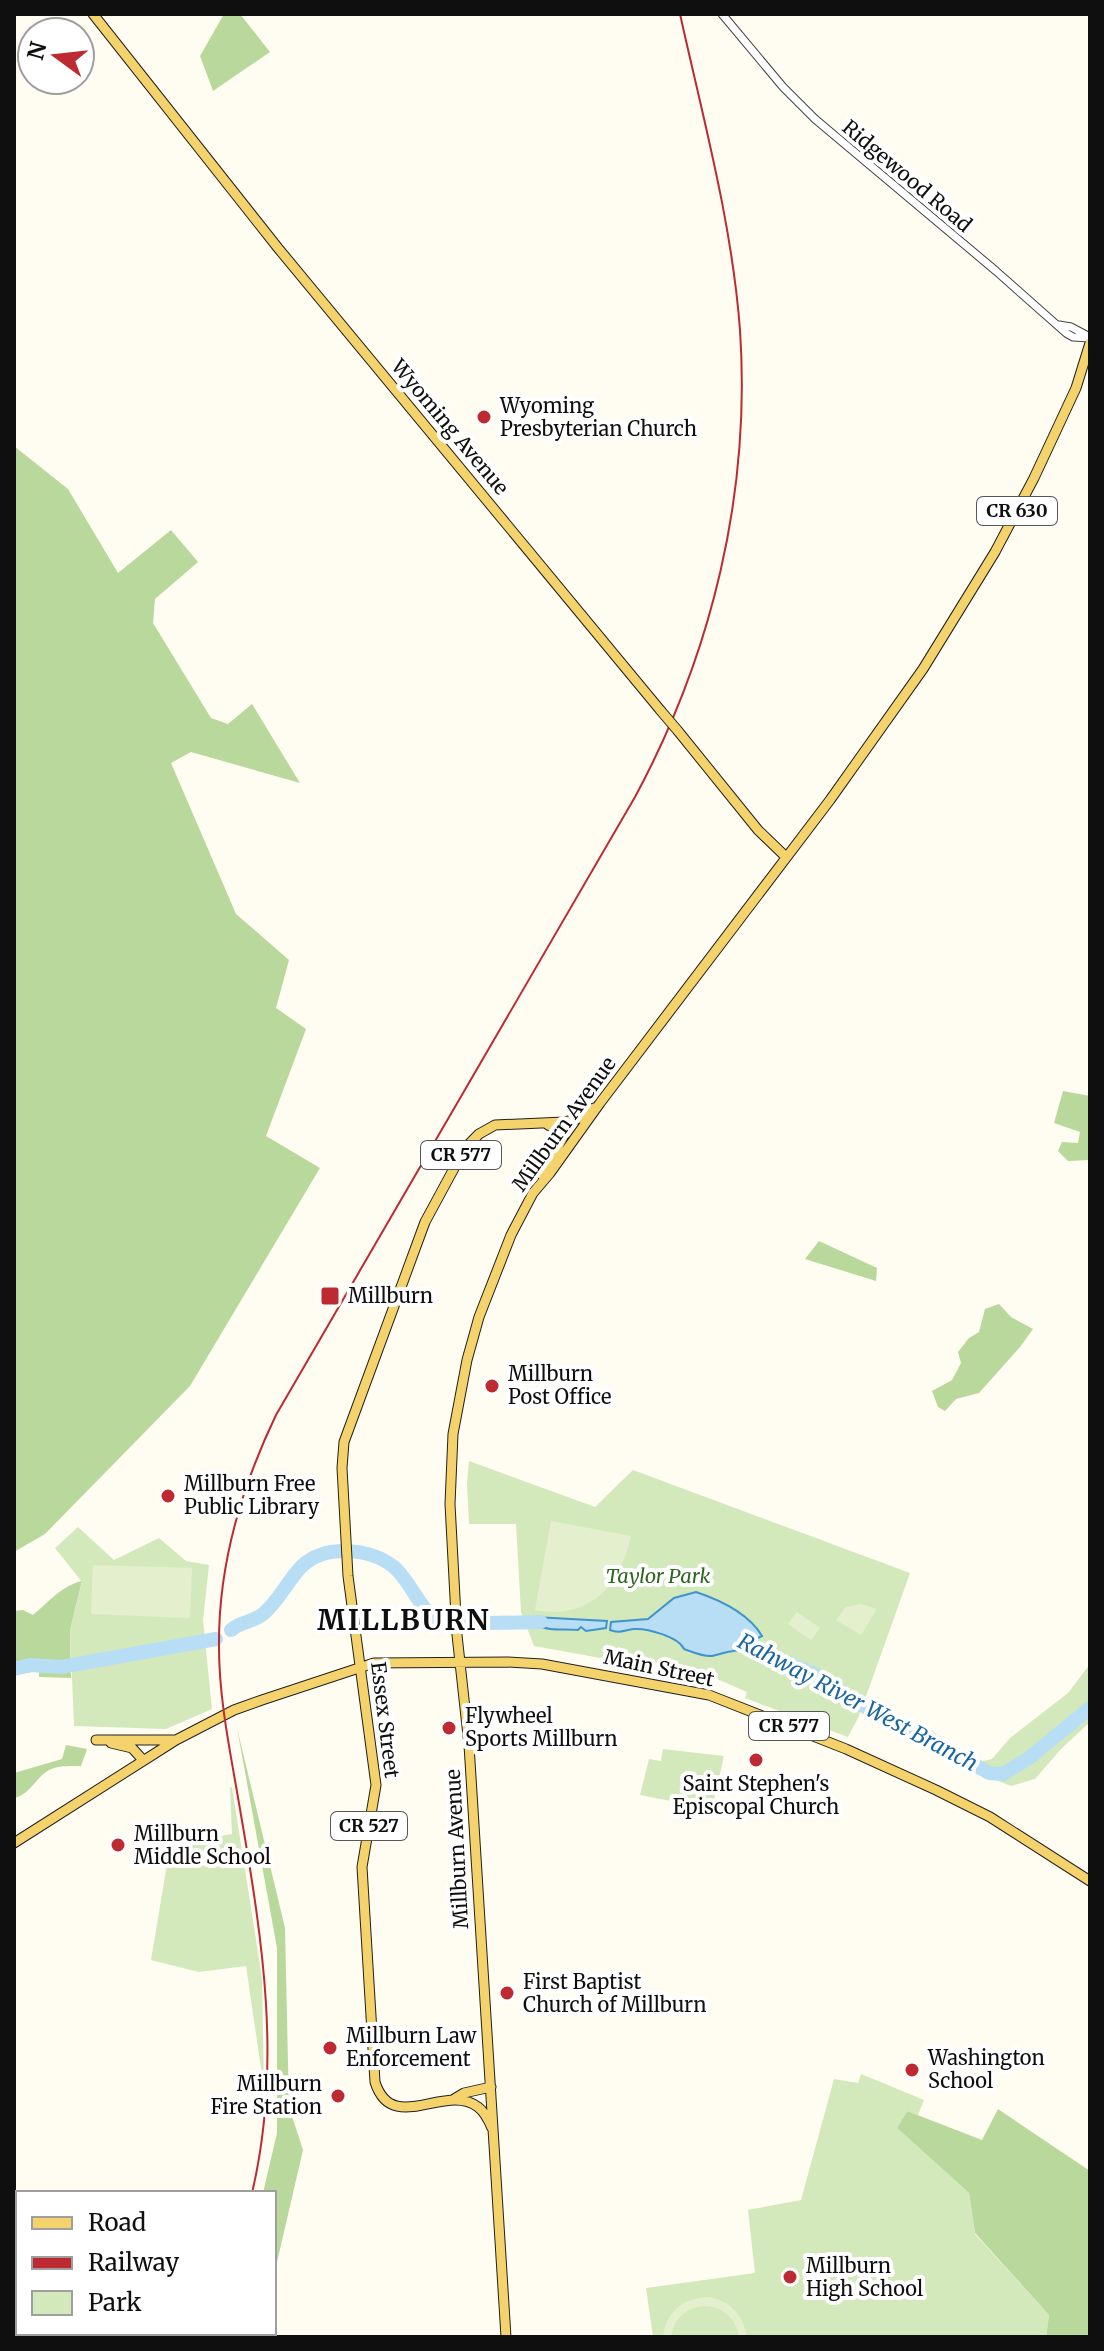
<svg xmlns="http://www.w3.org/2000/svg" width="1104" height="2351" font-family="Merriweather,serif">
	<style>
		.green { fill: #d3e9bc }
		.forest { fill: #b8d99b }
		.pitch { fill: #e4f0cd }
		.water { fill: #b8def5; stroke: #4094cb; stroke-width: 2 }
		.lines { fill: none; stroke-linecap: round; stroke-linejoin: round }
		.river { stroke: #b8def5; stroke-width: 14 }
		.minor-casing { stroke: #424242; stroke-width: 9 }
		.major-casing { stroke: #202020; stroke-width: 11 }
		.minor { stroke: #fff; stroke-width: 7 }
		.major { stroke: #f5d36c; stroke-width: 9 }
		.rail { stroke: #bd2a31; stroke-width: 2 }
		.major-bridge-casing { stroke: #202020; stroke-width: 11; stroke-linecap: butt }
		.major-bridge { stroke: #f5d36c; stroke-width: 9 }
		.poi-dot { fill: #bd2a31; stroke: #fff; stroke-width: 3 }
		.labels { text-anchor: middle; stroke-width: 8; stroke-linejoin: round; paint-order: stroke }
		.shield { fill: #fff; stroke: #575757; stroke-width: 2 }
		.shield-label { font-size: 18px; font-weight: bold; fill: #0f0f0f }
		.street-label { font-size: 20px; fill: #0f0f0f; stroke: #fff }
		.poi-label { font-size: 20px; fill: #0f0f0f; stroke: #fff; text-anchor: start }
		.park-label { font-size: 20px; font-style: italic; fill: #2f6720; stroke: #fff }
		.water-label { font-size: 22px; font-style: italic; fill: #1a66a0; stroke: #fff }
		.district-label { font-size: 28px; font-weight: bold; letter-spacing: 2px; fill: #0f0f0f; stroke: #fff }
	</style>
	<rect width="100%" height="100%" fill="#fffcf2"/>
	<path class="green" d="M469,1461l126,46 38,-37 277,103 -51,143 -11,21 -103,-39 2,-6 -30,-13 -183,-33 -13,-34 -5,-88h-47l-2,-41z
		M78,1527l36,33 45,-22 27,23 23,4 -6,55 9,89 -46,20 -92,-3 -4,-96 12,-48 -27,-34z
		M1090,1664v58l-29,27 -26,30 -24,7 -33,-13 -69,-36 10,-15 60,40 13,-3 18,-21 58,-45z
		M663,1749l61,7 -12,53 -72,-14 9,-36 12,2z
		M232,1787l30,191 2,111 -18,-123 -47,6 -48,-12 16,-96 10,-20 55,-10 -2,-46z
		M861,2074l63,26 -6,15 -11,-4 -10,17 72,65 6,41 74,81 -3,22h-393l-7,-49 109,-15 -7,-63 53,-10 33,-121 24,4z"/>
	<path class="forest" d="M224,14h16l30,38 -57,39 -13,-35z
		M14,446l54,43 50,84 53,-43 27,32 -43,37 -2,24 58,95 17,6 24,-20 48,79 -109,-31 -20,11 65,151 53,46 -13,48 30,21 -40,107 54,32 -130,218 -145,148 -31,18z
		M1063,1091l27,5v64l-22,1 -10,-10 4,-9 16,1 2,-11 -26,-9z
		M819,1241l58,27 -1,13 -71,-22z
		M999,1304l12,13 22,12 -13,18 -41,46 -23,6 -11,12 -7,-4 -6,-16 20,-11 9,-17 -3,-11 11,-14 10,-6 6,-23z
		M82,1581l-12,49 1,48 -32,-1v-6l-25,4v-64l9,-1 10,5c16,-13 28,-29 49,-34z
		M237,1728l48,200 4,179 14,43 -29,125v-82h-11l14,-60v-185z
		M66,1745l21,4 -6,17c-10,0 -23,-1 -32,4 -14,8 -18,24 -35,28v-25l48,-14z
		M998,2109l92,62v166h-44l3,-22 -74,-82 -6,-40 -72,-65 10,-17 75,29z"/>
	<path class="pitch" d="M551,1521l80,15c-11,50 -41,84 -96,74z
		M93,1565l99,3 -2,50 -99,-4z
		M861,1604l16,5 -16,26 -25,-15 10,-13z
		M797,1612l23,16 -9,12 -23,-16z
		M708,2297c23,4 35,18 39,40h-8c-6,-41 -62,-41 -68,0h-8c3,-25 20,-39 45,-40z"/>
	<path class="water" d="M696,1592c24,8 53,22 66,44l-12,6 -3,8c-15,-1 -22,3 -35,6 -9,1 -19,-4 -28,-7 -5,-12 -37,-21 -50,-20 -10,1 -14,5 -24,1l1,-8 37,-3 26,-21z
		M534,1617l73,4 -1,7 -20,3 -5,-4 -3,3c-9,-1 -19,0 -28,-1 -9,-1 -15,-6 -26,-5l-1,-3z"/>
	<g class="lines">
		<path class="river" d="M231,1630c9,-8 22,-8 32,-16 16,-13 25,-34 39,-48 24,-22 68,-18 92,1 17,15 24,39 42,53l54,3 51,-1
			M733,1633l48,27 37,16 70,46 38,15 63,36 14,1 26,-16 61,-50
			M14,1669l16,-4 31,2 155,-28"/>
		<defs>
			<path id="minor" d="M722,14l61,73 32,32 181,152 70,62 7,4 17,1
				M1059,325l12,2 19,10"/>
			<path id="major" d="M93,14l185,234 383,463
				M678,731l80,99 28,27
				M543,1176l20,-39 -2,-6 -13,-6
				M96,1740h80
				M111,1743l21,5 11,12
				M14,1843l162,-103 58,-30 28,-10 112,-37 134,-1 34,2 167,31 137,54 90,41 54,27 100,64
				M454,2099l10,-6 27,-6
				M492,2128c-3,-7 -7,-16 -14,-21 -32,-25 -86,29 -103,-25l-13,-215 14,-82 -28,-209 -6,-108 2,-26 81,-220 40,-74 14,-14 16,-9 69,-3 16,-4 14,-10
				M506,2337l-37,-592 -12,-110 -7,-131 3,-70 14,-74 12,-43 32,-82 22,-42 17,-20 50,-70 230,-303 93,-131 72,-117 39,-74 42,-90 14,-45"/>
		</defs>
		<use href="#minor" class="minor-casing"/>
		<use href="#major" class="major-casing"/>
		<use href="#minor" class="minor"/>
		<use href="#major" class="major"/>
		<path class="rail" d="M252,2193c30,-127 11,-251 -11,-378 -9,-55 -22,-112 -22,-168 -1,-82 22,-159 57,-232l359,-618c77,-143 116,-304 105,-467 -8,-107 -37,-212 -60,-316
			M211,2337l2,-4"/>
		<defs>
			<path id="major-bridge" d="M661,711l17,20"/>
		</defs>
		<use href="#major-bridge" class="major-bridge-casing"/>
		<use href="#major-bridge" class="major-bridge"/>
	</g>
	<g class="poi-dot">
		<circle cx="484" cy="417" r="8"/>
		<rect x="320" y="1286" width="20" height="20" rx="4"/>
		<circle cx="492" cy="1386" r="8"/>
		<circle cx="168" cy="1496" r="8"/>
		<circle cx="449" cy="1728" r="8"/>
		<circle cx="756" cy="1760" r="8"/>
		<circle cx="118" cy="1845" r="8"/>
		<circle cx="507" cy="1993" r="8"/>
		<circle cx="330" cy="2048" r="8"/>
		<circle cx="912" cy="2070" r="8"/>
		<circle cx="338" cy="2096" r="8"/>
		<circle cx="790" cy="2277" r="8"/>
	</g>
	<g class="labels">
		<g class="shield">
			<rect x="977" y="497" width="80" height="28" rx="6"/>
			<rect x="421" y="1141" width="80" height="28" rx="6"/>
			<rect x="749" y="1712" width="80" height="28" rx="6"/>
			<rect x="331" y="1812" width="76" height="28" rx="6"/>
		</g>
		<g class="shield-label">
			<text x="1017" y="517">CR 630</text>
			<text x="461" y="1161">CR 577</text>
			<text x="789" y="1732">CR 577</text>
			<text x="369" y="1832">CR 527</text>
		</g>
		<g class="street-label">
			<text transform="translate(907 176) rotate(40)" y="7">Ridgewood Road</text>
			<text transform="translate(450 427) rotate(50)" y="7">Wyoming Avenue</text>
			<text transform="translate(564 1124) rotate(-54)" y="7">Millburn Avenue</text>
			<text transform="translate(659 1668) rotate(12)" y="7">Main Street</text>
			<text transform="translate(385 1720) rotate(83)" y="7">Essex Street</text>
			<text transform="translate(457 1849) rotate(-93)" y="7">Millburn Avenue</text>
		</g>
		<g class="poi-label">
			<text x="500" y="413">Wyoming<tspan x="500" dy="23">Presbyterian Church</tspan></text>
			<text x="348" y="1303">Millburn</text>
			<text x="508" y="1381">Millburn<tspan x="508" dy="23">Post Office</tspan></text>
			<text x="184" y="1491">Millburn Free<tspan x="184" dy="23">Public Library</tspan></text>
			<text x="465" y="1723">Flywheel<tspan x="465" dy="23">Sports Millburn</tspan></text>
			<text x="756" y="1791" text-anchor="middle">Saint Stephen's<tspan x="756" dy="23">Episcopal Church</tspan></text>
			<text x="134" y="1841">Millburn<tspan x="134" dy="23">Middle School</tspan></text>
			<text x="523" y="1989">First Baptist<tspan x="523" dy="23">Church of Millburn</tspan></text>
			<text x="346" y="2043">Millburn Law<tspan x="346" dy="23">Enforcement</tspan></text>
			<text x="928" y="2065">Washington<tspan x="928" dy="23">School</tspan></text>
			<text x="322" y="2091" text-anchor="end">Millburn<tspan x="322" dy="23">Fire Station</tspan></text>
			<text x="806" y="2273">Millburn<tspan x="806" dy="23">High School</tspan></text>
		</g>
		<g class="park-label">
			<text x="658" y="1583">Taylor Park</text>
		</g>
		<g class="water-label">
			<text transform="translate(858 1702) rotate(28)" y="8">Rahway River West Branch</text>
		</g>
		<g class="district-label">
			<text x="404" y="1630">MILLBURN</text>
		</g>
	</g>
	<rect width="1104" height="2351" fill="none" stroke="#0f0f0f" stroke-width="32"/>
	<rect x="16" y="2191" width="260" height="144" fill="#ffffff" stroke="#9f9f9f" stroke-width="2"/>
	<rect x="32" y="2217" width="40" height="12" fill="#f5d36c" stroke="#9f9f9f" stroke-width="2"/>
	<text x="88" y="2231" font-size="24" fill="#0f0f0f">Road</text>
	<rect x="32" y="2257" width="40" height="12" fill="#bd2a31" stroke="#9f9f9f" stroke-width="2"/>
	<text x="88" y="2271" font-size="24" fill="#0f0f0f">Railway</text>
	<rect x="32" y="2291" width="40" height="24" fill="#d3e9bc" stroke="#9f9f9f" stroke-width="2"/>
	<text x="88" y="2311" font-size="24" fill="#0f0f0f">Park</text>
	<g transform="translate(56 56) rotate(285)"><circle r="38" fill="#ffffff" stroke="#9f9f9f" stroke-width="2"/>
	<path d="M0-6L14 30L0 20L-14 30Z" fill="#bd2a31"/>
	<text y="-12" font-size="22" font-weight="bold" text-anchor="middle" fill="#0f0f0f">N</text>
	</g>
</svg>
